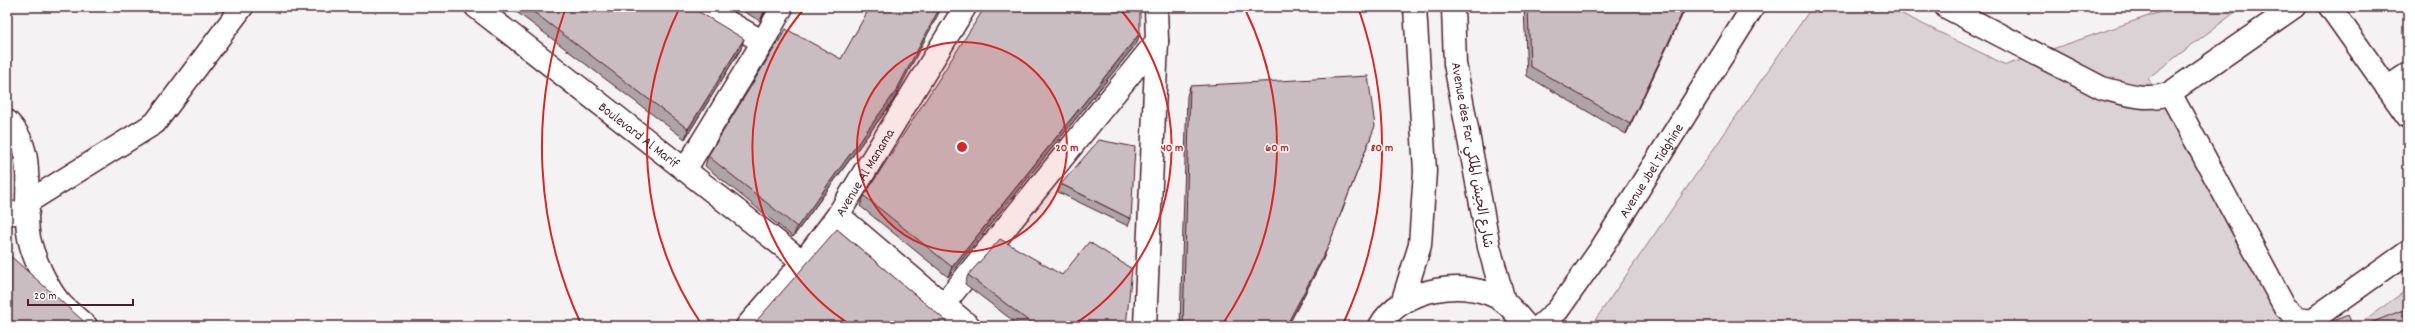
<svg xmlns="http://www.w3.org/2000/svg" width="2415" height="333" font-family="Dekko,'Playpen Sans Arabic',sans-serif">
	<style>
		.green { fill: #dbd2d5; stroke: #927880 }
		.lines { fill: none; stroke-linecap: round; stroke-linejoin: round }
		.minor-casing { stroke: #4a1f2b; stroke-width: 25 }
		.primary-casing { stroke: #4a1f2b; stroke-width: 25 }
		.minor { stroke: #fff; stroke-width: 22 }
		.primary { stroke: #fff; stroke-width: 22 }
		.wall { fill: #aea3a6; stroke: #4a1f2b }
		.shaded-wall { fill: #8d8487; stroke: #4a1f2b }
		.building { fill: #cabdc1; stroke: #4a1f2b }
		.ring { fill: none; stroke: #d62828; stroke-width: 2 }
		.labels { text-anchor: middle; stroke-width: 3; stroke-linejoin: round; paint-order: stroke }
		.street-label { font-size: 14px; fill: #4a1f2b; stroke: #fff }
		.centre { fill: #d62828; stroke: #fff; stroke-width: 2 }
		.ring-label { font-size: 12px; text-anchor: middle; font-weight: bold; fill: #d62828; stroke: #fff; stroke-width: 3; stroke-linejoin: round; paint-order: stroke }
	</style>
	<rect width="100%" height="100%" fill="#f4f2f2"/>
	<filter id="ink" filterUnits="userSpaceOnUse"><feTurbulence type="fractalNoise" baseFrequency=".025" numOctaves="2"/><feDisplacementMap in="SourceGraphic" scale="8" xChannelSelector="R" yChannelSelector="G"/><feConvolveMatrix kernelMatrix="1 2 1 2 8 2 1 2 1" color-interpolation-filters="sRGB"/></filter>
	<g filter="url(#ink)">
		<path class="green" d="M1812,7h81l1,3 112,55 157,-54 4,-4h75l-94,71 142,248h-699z
			M2408,289v37h-52z"/>
		<g class="lines">
			<defs>
				<g id="minor">
					<path id="s1" d="M476,7l327,255"/>
					<path d="M702,7l61,35"/>
					<path d="M1946,7l156,81c23,6 46,14 68,5"/>
					<path d="M2294,7l-124,86 115,214 13,11 14,2 96,-68"/>
					<path d="M2330,7l78,110"/>
					<path d="M2387,88l21,-14"/>
					<path d="M7,121c33,32 14,78 22,117 4,19 19,52 32,66 8,8 17,15 25,22"/>
					<path d="M685,170l78,-128 19,-35"/>
					<path d="M28,202l127,-79 87,-116"/>
					<path d="M7,214l21,-3"/>
					<path d="M838,215l131,111"/>
					<path d="M943,305l214,-264"/>
					<path id="s2" d="M747,326l56,-64 35,-47 127,-208"/>
					<path d="M1145,326l12,-285 -1,-34"/>
					<path id="s3" d="M1540,326l18,-16 43,-61 152,-242"/>
				</g>
				<path id="primary" d="M1453,7l2,57 34,183 15,54
					M1402,303l18,-58 5,-74 -10,-164
					M1380,326c21,-39 89,-49 123,-25 9,6 16,17 24,25"/>
			</defs>
			<use href="#minor" class="minor-casing"/>
			<use href="#primary" class="primary-casing"/>
			<use href="#minor" class="minor"/>
			<use href="#primary" class="primary"/>
		</g>
		<path class="wall" d="M510,7h181l50,42 -56,90z
			M736,7h32l-8,14z
			M1524,7h162l-60,127 -99,-58z
			M1137,43l-189,234 -88,-71 4,-10z
			M1190,86l181,50 -48,123 -35,67h-108l7,-230z
			M893,101l-100,136 -88,-71 3,-10z
			M1061,184l70,35 -3,7 -70,-34z
			M968,275l158,51h-106l-55,-42z"/>
		<path class="shaded-wall" d="M766,7h2l-8,14 4,-9z
			M940,7h2l-49,94 -100,136 4,-10z
			M1685,7h1l-60,127 4,-10z
			M1140,33l-3,10 -189,234 4,-10z
			M744,39l-3,10 -56,90 3,-10z
			M1371,136l-48,123 -35,67h-2z"/>
		<path class="building" d="M527,7h164l53,32 -56,90z
			M756,7h10l-2,5z
			M870,7h70l-44,84 -99,136 -89,-71 78,-127 55,30z
			M985,7h155v26l-188,234 -88,-71z
			M1528,7h157l-55,117 -100,-58z
			M1368,76l7,50 -48,123 -41,77h-103l7,-240z
			M1099,140l36,7 -4,72 -70,-35z
			M837,229l115,97h-200z
			M1000,239l62,36 27,-33 43,27 -6,57h-91l-67,-51z
			M7,253l82,73h-82z
			M2408,308v18h-45z
			M2348,315l5,11h-32z"/>
	</g>
	<circle cx="962" cy="147" r="105" fill="#d62828" fill-opacity=".12"/>
	<g class="ring">
		<circle cx="962" cy="147" r="105"/>
		<path d="M851 325A210 210 0 0 1 805 8M1119 8A210 210 0 0 1 1073 325"/>
		<path d="M702 325A315 315 0 0 1 679 9M1245 9A315 315 0 0 1 1222 325"/>
		<path d="M581 324A420 420 0 0 1 565 10M1359 10A420 420 0 0 1 1343 324"/>
	</g>
	<g class="labels">
		<g class="street-label">
			<text dy="5" stroke="none"><textPath href="#s1" startOffset="207">Boulevard Al Marif</textPath></text>
			<text transform="translate(1473 155) rotate(80)" y="5">Avenue des Far شارع الجيش الملكي</text>
			<text dy="5" stroke="none"><textPath href="#s3" startOffset="192">Avenue Jbel Tidghine</textPath></text>
			<text dy="5" stroke="none"><textPath href="#s2" startOffset="194">Avenue Al Manama</textPath></text>
		</g>
	</g>
	<circle cx="962" cy="147" r="6" class="centre"/>
	<g class="ring-label">
		<text x="1067" y="151">20 m</text>
		<text x="1172" y="151">40 m</text>
		<text x="1277" y="151">60 m</text>
		<text x="1382" y="151">80 m</text>
	</g>
	<rect width="2415" height="333" fill="none" stroke="#fff" stroke-width="24"/>
	<rect x="12" y="12" width="2391" height="309" fill="none" stroke="#4a1f2b" stroke-width="1.5" filter="url(#ink)"/>
	<path d="M28 299v6h105v-6" fill="none" stroke="#4a1f2b" stroke-width="2"/>
	<text x="34" y="299" font-size="12" fill="#4a1f2b" stroke="#ffffff" stroke-width="3" paint-order="stroke">20 m</text>
</svg>
